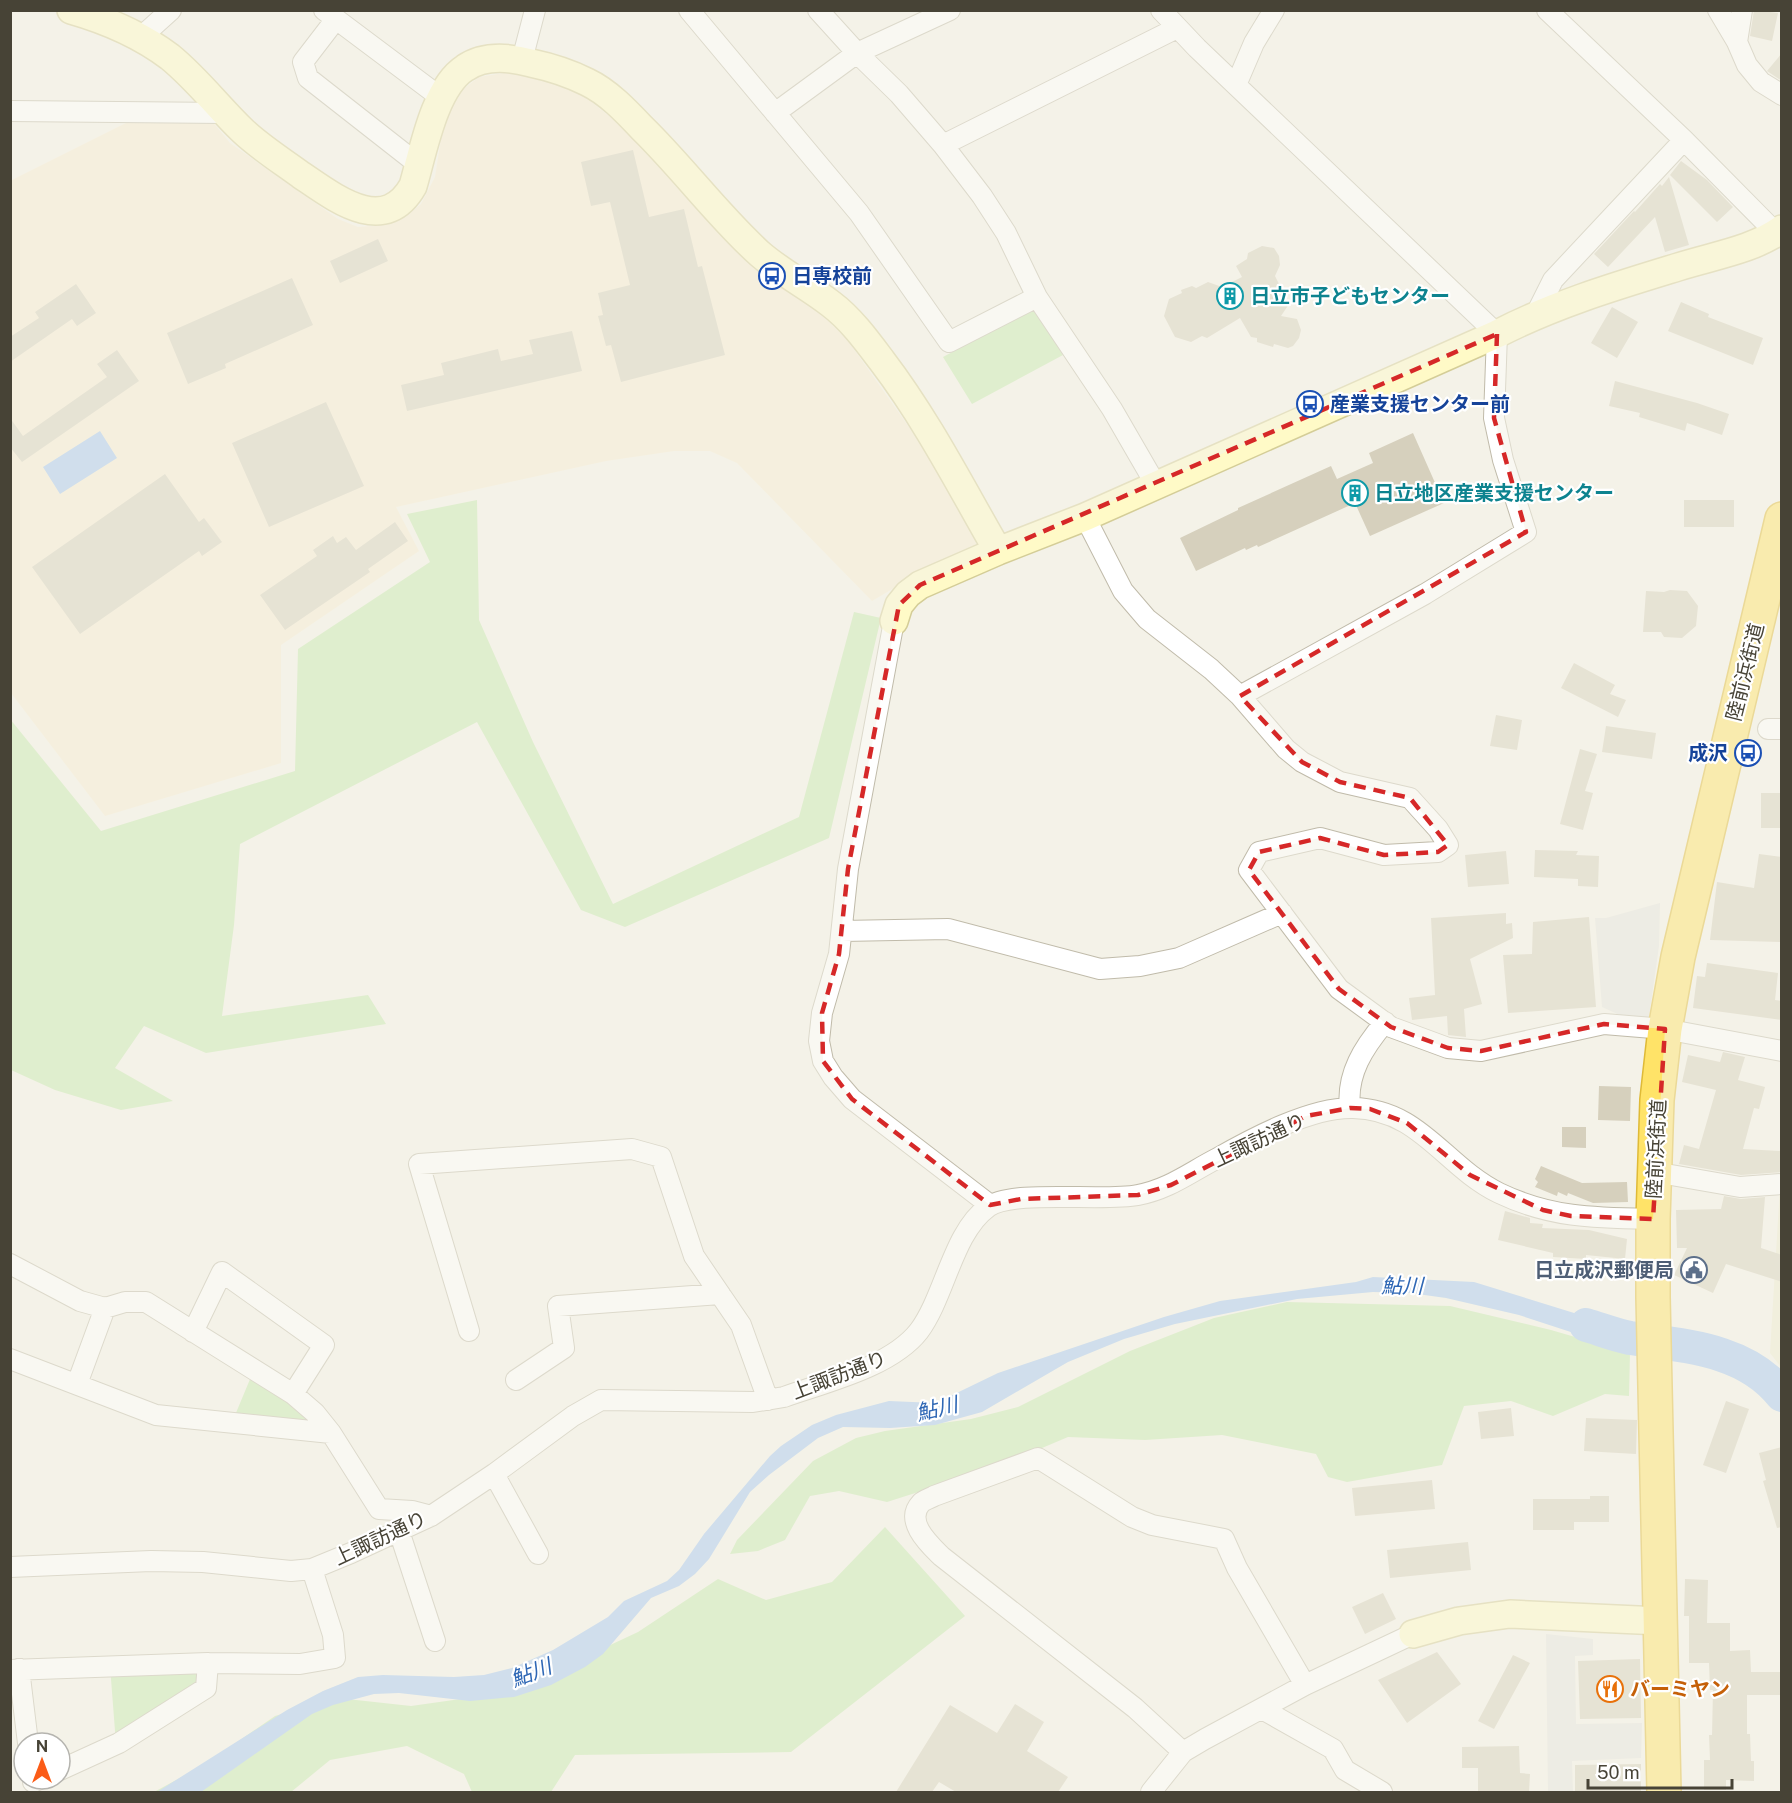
<svg xmlns="http://www.w3.org/2000/svg" width="1792" height="1803" font-family="'Public Sans','Noto Sans JP',sans-serif">
	<style>
		.commercial { fill: #f6ecd3 }
		.education { fill: #edead1 }
		.green { fill: #c6e8b0 }
		.parking { fill: #e5e4df }
		.water { fill: #a4c6f1 }
		.lines { fill: none; stroke-linecap: round; stroke-linejoin: round }
		.river { stroke: #a4c6f1; stroke-width: 34 }
		.building { fill: #d6d0bd }
		.street-casing { stroke: #c0bbaa; stroke-width: 22 }
		.secondary-casing { stroke: #d4cd97; stroke-width: 30 }
		.highway-casing { stroke: #dfba37; stroke-width: 36 }
		.street { stroke: #fff; stroke-width: 20 }
		.secondary { stroke: #fffac7; stroke-width: 27 }
		.highway { stroke: #ffe368; stroke-width: 33 }
		.marked { fill: none; stroke: #d62828; stroke-width: 4.5; stroke-dasharray: 12 8; stroke-linejoin: round }
		.labels { text-anchor: middle; stroke-width: 4.5; stroke-linejoin: round; paint-order: stroke }
		.transit-label { font-size: 20px; font-weight: bold; fill: #164399; stroke: #fff; text-anchor: start }
		.culture-label { font-size: 20px; font-weight: bold; fill: #0d838f; stroke: #fff; text-anchor: start }
		.street-label { font-size: 20px; fill: #474336; stroke: #fff }
		.service-label { font-size: 20px; font-weight: bold; fill: #4e5e75; stroke: #fff; text-anchor: end }
		.food-label { font-size: 20px; font-weight: bold; fill: #c56008; stroke: #fff; text-anchor: start }
		.water-label { font-size: 21px; font-style: italic; fill: #2e67b5; stroke: #fff }
	</style>
	<rect width="100%" height="100%" fill="#f4f2e8"/>
	<path class="commercial" d="M504,73l33,4 46,18 47,38 204,188 94,133 51,91 -56,26 -51,30 -135,-138 -27,-12h-36l-68,10 -210,46 23,44 -138,94v118l-176,53 -94,-123 -1,-512 120,-60 81,-1 19,23 108,76 20,8 27,-2 24,-11 12,-10 14,-27 10,-64 16,-22 18,-14z"/>
	<path class="education" d="M1780,1187h1v180l-11,-14z"/>
	<path class="green" d="M1035,308l28,47 -91,49 -29,-47z
		M477,500l2,120 54,122 80,162 186,-87 55,-205 27,6 -52,220 -204,89 -44,-17 -104,-188 -237,122 -6,81 -12,91 146,-21 18,29 -180,29 -62,-27 -29,42 58,33 -52,9 -66,-20 -44,-20 -1,-351 91,112 194,-60 3,-122 132,-87 -23,-48z
		M1287,1302l163,4 101,24 79,23 -1,43 -24,-2 -52,22 -42,-15 -47,5 -22,59 -95,17 -19,-5 -12,-23 -94,-19 -77,5 -77,-3 -71,30 -110,35 -48,-11 -29,5 -25,44 -27,11 -28,3 7,-14 76,-79 43,-23 29,-7 86,-12 47,-12 112,-56 84,-33z
		M253,1372l78,61 -98,-13z
		M885,1527l80,89 -174,136 -216,3 -24,37h-79l-8,-18 -57,-28 -77,14 -39,32h-137l50,-27 71,-49 63,-18 73,8 99,-14 128,-60 80,-53 48,21 66,-18z
		M208,1663l-2,25 -90,56 -6,-78z"/>
	<path class="parking" d="M1660,903l-1,43 -10,71h-25l-22,-10 -7,-89h11z
		M1546,1634l47,5v16l-18,1 1,68 66,-1 -1,35 -69,3 1,31h-25z"/>
	<path class="water" d="M100,431l17,27 -57,36 -17,-27z
		M1373,1277l101,5 155,48v21l-110,-36 -73,-17 -36,-5 -37,-1 -76,7 -122,25 -51,15 -56,23 -86,50 -47,13 -45,3 -47,-1 -25,11 -49,37 -19,17 -41,67 -14,15 -16,12 -28,12 -48,56 -18,13 -34,18 -37,12 -44,4 -71,-8 -25,1 -41,11 -21,9 -111,78h-44l130,-82 36,-19 35,-14 25,-2 71,2 30,-2 28,-7 41,-18 55,-33 16,-16 43,-20 12,-11 25,-36 66,-78 11,-10 31,-21 24,-10 53,-14 47,2 62,-30 166,-56 56,-16 136,-19z
		M1680,1333l35,6 60,33 6,9v32l-29,-34 -72,-22z"/>
	<g class="lines">
		<path class="river" d="M1586,1325c14,4 29,10 44,13 53,8 115,10 152,57"/>
	</g>
	<path class="building" d="M1754,10l24,3 -6,28 -22,-5z
		M1782,53v28l-15,-10z
		M633,150l16,67 35,-8 14,58 4,-1 23,89 -104,27 -10,-37 -5,1 -8,-30 5,-1 -5,-22 32,-8 -20,-83 -19,4 -10,-44z
		M1681,161l26,19 26,27 -16,15 -47,-47z
		M1669,177l20,68 -24,7 -10,-35 -47,50 -14,-13 40,-43 1,1 25,-28 2,2z
		M378,239l10,22 -48,22 -10,-22z
		M1262,246l12,2 5,8 1,9 -5,11 14,28 -8,12 16,3 4,11 -2,8 -6,8 -5,2 -14,-4 -1,3 -16,-5v-4l-6,-1 -11,-19 -33,20 -5,-2 -11,6 -16,-5 -11,-21 5,-17 13,-6 -1,-3 11,-4 4,2 12,-6 14,5 20,-10 -6,-11 11,-7 1,-6z
		M292,278l21,47 -88,39 1,4 -38,16 -21,-51z
		M76,284l20,29 -19,13 -5,-7 -62,43v-25l29,-19 -4,-6z
		M1681,302l28,12 -1,3 55,21 -10,27 -85,-34z
		M1612,307l26,15 -21,36 -26,-15z
		M572,331l10,40 -175,40 -6,-26 43,-10 -3,-12 57,-14 3,12 32,-7 -4,-14z
		M117,350l22,31 -117,81 -12,-15v-29l13,18 84,-59 -10,-13z
		M1615,381l82,22 32,11 -7,21 -35,-12 -2,8 -46,-14 1,-4 -31,-7z
		M326,402l38,84 -95,41 -37,-84z
		M1413,433l31,70 -74,33 -15,-33 -97,44 -1,-2 -11,5 -1,-2 -49,23 -16,-33 58,-28v-2l93,-42 6,13 36,-16 -4,-10z
		M165,474l34,48 5,-4 18,24 -20,14 -3,-5 -119,83 -48,-67z
		M1684,500h50v27h-50z
		M395,522l13,19 -40,28 2,3 -85,58 -25,-35 57,-39 -4,-6 20,-14 4,7 9,-6 10,13z
		M1670,590l17,1 11,15 -2,20 -14,12 -18,-1 -3,-5h-18l3,-41 18,1z
		M1574,663l41,22 -5,9 16,6 -8,17 -57,-29z
		M1496,715l26,5 -5,30 -27,-4z
		M1606,726l50,7 -4,26 -50,-7z
		M1580,749l17,5 -12,37 8,2 -10,37 -23,-6z
		M1761,793h21v35h-21z
		M1535,850l43,1 -2,4 23,1 -1,31 -20,-1v-7l-44,-2z
		M1506,851l3,33 -41,3 -3,-32z
		M1759,854l23,3v85l-72,-2 7,-58 37,6z
		M1506,913v11l6,-1 1,15 -43,21 12,45 -18,5 2,28 -18,-2 -1,-19 -35,4 -3,-22 26,-3 -4,-77z
		M1589,917l7,90 -88,6 -5,-58 29,-1 1,-32z
		M1707,963l71,10 -3,27 7,1v19l-89,-12 4,-32 8,1z
		M1723,1052l22,5 -7,23 27,7 -6,22 -5,-1 -11,41 39,2v21l-41,3 -62,-11 5,-19 15,4 17,-59 -34,-8 6,-27 32,7z
		M1599,1086l32,1 -1,34 -32,-1z
		M1562,1127h24v21l-24,-1z
		M1541,1166l41,17 45,-1 1,20 -35,1 -25,-10 -1,3 -9,-4 -1,4 -22,-9 3,-5 -3,-3z
		M1724,1196l17,3 24,-2 -4,51 21,7v27l-56,-18 -13,29 -39,-18 13,-27h-10l-1,-38 45,-1z
		M1505,1211l25,7v5l13,1 -1,4 47,2 38,9 -2,20 -39,-4v4l-33,-2v-4l-55,-13z
		M1726,1401l23,8 -23,64 -23,-8z
		M1511,1408l3,28 -33,3 -3,-27z
		M1586,1418l51,2 -1,34 -52,-3z
		M1782,1447v80l-5,1 -14,-47 3,-1 -7,-27z
		M1432,1480l3,29 -80,7 -3,-28z
		M1590,1496h19v26h-35v8h-41v-31h57z
		M1468,1542l3,28 -81,8 -3,-28z
		M1685,1579l23,1 -1,43h23v28l20,-1 1,22h31v23h-35v39h3l1,27h3v20l-28,-1v10h-22v-30h6l-1,-25h3l1,-45h-3l-1,-27h-20v-47h-5z
		M1383,1593l13,26 -31,15 -13,-27z
		M1437,1652l24,32 -54,39 -29,-43z
		M1513,1655l17,8 -36,66 -16,-8z
		M1640,1659l1,59 -61,1 -2,-58z
		M1015,1704l29,18 -17,29 41,26 -10,15h-102l-17,-10 -7,10h-36l54,-87 47,28z
		M1519,1746l1,27 10,1 -1,18h-51v-24h-16v-21z
		M1641,1764v28h-66v-27z"/>
	<g class="lines">
		<defs>
			<path id="street" d="M324,10l116,87
				M689,10l170,203 90,129 88,-45
				M818,10l39,43 42,41 44,51 39,51 24,37 31,64 75,112 44,76
				M1161,10l36,38 300,286 -3,84 9,42 23,72 -101,62 -185,102
				M1547,10l137,130 92,93
				M1718,10l19,32 10,23 14,17 21,13
				M336,19l-33,43 5,16 111,87
				M140,38l31,-28
				M1737,42l5,-32
				M522,60l13,-50
				M1236,85l18,-42 20,-33
				M10,111l215,2
				M775,113l82,-60 93,-43
				M943,145l234,-117
				M1536,314l17,-34 131,-140
				M1085,517l38,74 24,28 64,50 29,27 46,53 16,13 38,20 70,16 28,31 10,16 -10,7 -54,3 -64,-17 -61,14 -10,18 90,119 52,38 57,21 33,3 123,-27 61,5 117,22
				M894,621l-46,248 -9,85 -17,59 -3,28 4,20 10,16 19,22 138,106
				M1768,729h14
				M842,931l106,-2 152,40 40,-3 39,-8 103,-45
				M1350,1108c-4,-34 14,-61 35,-86
				M1654,1172l86,15 42,-3
				M10,1264l70,37 25,7 20,-6h21l147,92 22,19 16,20 48,76 33,2 19,5
				M469,1331l-50,-167 213,-15 29,8 33,99 47,69 27,75
				M193,1332l29,-60 102,73 -31,49
				M10,1359l146,56 175,18
				M516,1380l48,-32 -6,-42 162,-12
				M77,1384l28,-76
				M494,1474l44,80
				M399,1531l36,110
				M10,1567l141,-6 52,1 88,9 21,-2 39,-16 80,-37 63,-42 79,-58 28,-16 152,2 31,-5c42,-15 107,-30 135,-66 26,-35 34,-99 69,-124 24,-18 115,-5 150,-12 31,-6 51,-22 78,-36 37,-21 95,-52 137,-51 67,1 91,58 146,85 52,25 97,25 154,26
				M19,1669l9,74
				M10,1670l198,-7 92,1 35,-6 -2,-23 -21,-66
				M1262,1709l71,40 12,21 37,22
				M1183,1752l-48,-44 -194,-152c-12,-12 -37,-35 -20,-53 3,-3 10,-5 13,-7l104,-38 94,59 20,8 72,14 13,29 68,117
				M60,1770l59,-27 87,-55 2,-25
				M33,1779v3l7,-3
				M1151,1792l32,-40 22,-13 100,-54 108,-51"/>
			<path id="secondary" d="M71,10c35,10 70,25 99,47 28,23 47,49 73,74 18,17 39,30 58,44 34,23 83,62 112,11 10,-34 21,-98 52,-118 19,-13 44,-11 66,-5 19,4 38,10 56,19 21,10 39,29 55,46 41,40 76,88 118,126 22,19 48,32 71,50 20,15 36,37 51,57 45,59 79,126 116,190
				M894,621l5,-16 9,-11 12,-9 78,-34 87,-34 412,-183c58,-30 119,-48 181,-67 34,-11 75,-17 104,-38
				M1413,1634l46,-13 51,-7 150,7"/>
			<path id="highway" d="M1664,1792l-11,-495v-78l4,-119 8,-71 13,-72 104,-438"/>
		</defs>
		<use href="#street" class="street-casing"/>
		<use href="#secondary" class="secondary-casing"/>
		<use href="#highway" class="highway-casing"/>
		<use href="#street" class="street"/>
		<use href="#secondary" class="secondary"/>
		<use href="#highway" class="highway"/>
	</g>
	<path d="M0 0H1792V1803H0ZM1497,334l-3,84 32,114 -286,164 62,66 38,20 70,16 38,47 -10,7 -54,3 -64,-17 -61,14 -10,18 90,119 52,38 57,21 33,3 123,-27 61,5 -12,190 -82,-3 -28,-6 -73,-35 -63,-52 -37,-14 -20,-1 -44,8 -135,69 -33,10 -117,4 -31,6 -138,-106 -29,-38 -1,-48 17,-59 9,-85 51,-264 21,-20z" fill="#f4f2e8" fill-opacity=".55" fill-rule="evenodd"/>
	<path class="marked" d="M1497,334l-3,84 32,114 -286,164 62,66 38,20 70,16 38,47 -10,7 -54,3 -64,-17 -61,14 -10,18 90,119 52,38 57,21 33,3 123,-27 61,5 -12,190 -82,-3 -28,-6 -73,-35 -63,-52 -37,-14 -20,-1 -44,8 -135,69 -33,10 -117,4 -31,6 -138,-106 -29,-38 -1,-48 17,-59 9,-85 51,-264 21,-20z"/>
	<defs>
		<symbol id="bus-ring" viewBox="-11 -11 22 22"><circle r="9.5" fill="#fff" stroke="#1a4fb4" stroke-width="1.5"/><path d="M-5-6H5V4H4V6H2V4H-2V6H-4V4H-5ZM-3.5-4V0h7V-4ZM-3.5 1.2v1.5H-2V1.2ZM2 1.2v1.5H3.5V1.2Z" fill="#1a4fb4"/></symbol>
		<symbol id="building-ring" viewBox="-11 -11 22 22"><circle r="9.5" fill="#fff" stroke="#0f9aa8" stroke-width="1.5"/><path d="M-4-6H4V6H1V3H-1V6H-4ZM-2.5-4.3h1.7v1.8h-1.7ZM.8-4.3h1.7v1.8H.8ZM-2.5-1h1.7V.8h-1.7ZM.8-1h1.7V.8H.8Z" fill="#0f9aa8"/></symbol>
		<symbol id="civic-ring" viewBox="-11 -11 22 22"><circle r="9.5" fill="#fff" stroke="#5c6f8a" stroke-width="1.5"/><path d="M-.6-6.5H3V-4.5H.6V-3L4-1V1h2V6H-6V1h2V-1L-.6-3ZM-1.2 2.5V6h2.4V2.5Z" fill="#5c6f8a"/></symbol>
		<symbol id="restaurant-ring" viewBox="-11 -11 22 22"><circle r="9.5" fill="#fff" stroke="#e8710a" stroke-width="1.5"/><path d="M-5-6h1v4h1v-4h1v4h1v-4h1v5L-1.5 .5V6h-2V.5L-5-1ZM5-6V6H3V1.5H1.5Q1.5-4 5-6Z" fill="#e8710a"/></symbol>
	</defs>
	<g fill-rule="evenodd">
		<use href="#bus-ring" x="757" y="261" width="30" height="30"/>
		<use href="#building-ring" x="1215" y="281" width="30" height="30"/>
		<use href="#bus-ring" x="1295" y="389" width="30" height="30"/>
		<use href="#building-ring" x="1340" y="478" width="30" height="30"/>
		<use href="#bus-ring" x="1733" y="738" width="30" height="30"/>
		<use href="#civic-ring" x="1679" y="1255" width="30" height="30"/>
		<use href="#restaurant-ring" x="1595" y="1674" width="30" height="30"/>
	</g>
	<g class="labels">
		<g class="transit-label">
			<text x="792" y="283">日専校前</text>
			<text x="1330" y="411">産業支援センター前</text>
			<text x="1728" y="760" text-anchor="end">成沢</text>
		</g>
		<g class="culture-label">
			<text x="1250" y="303">日立市子どもセンター</text>
			<text x="1374" y="500">日立地区産業支援センター</text>
		</g>
		<g class="street-label">
			<text transform="translate(1745 672) rotate(-76)" y="7">陸前浜街道</text>
			<text transform="translate(1259 1140) rotate(-25)" y="7">上諏訪通り</text>
			<text transform="translate(1656 1149) rotate(-87)" y="7">陸前浜街道</text>
			<text transform="translate(839 1375) rotate(-21)" y="7">上諏訪通り</text>
			<text transform="translate(380 1538) rotate(-25)" y="7">上諏訪通り</text>
		</g>
		<g class="service-label">
			<text x="1674" y="1277">日立成沢郵便局</text>
		</g>
		<g class="food-label">
			<text x="1630" y="1696">バーミヤン</text>
		</g>
		<g class="water-label">
			<text transform="translate(1402 1286) rotate(1)" y="7">鮎川</text>
			<text transform="translate(937 1409) rotate(-13)" y="7">鮎川</text>
			<text transform="translate(531 1673) rotate(-21)" y="7">鮎川</text>
		</g>
	</g>
	<rect width="1792" height="1803" fill="none" stroke="#474336" stroke-width="24"/>
	<g transform="translate(42 1761)"><circle r="28" fill="#ffffff" stroke="#b5b4af" stroke-width="1.5"/>
	<path d="M0-4.5L10 22L0 15L-10 22Z" fill="#fb5c17"/>
	<text y="-9" font-size="16" font-weight="bold" text-anchor="middle" fill="#474336">N</text>
	</g>
	<path d="M1588 1779v9h144v-9" fill="none" stroke="#474336" stroke-width="3"/>
	<text x="1597" y="1779" font-size="18" fill="#474336" stroke="#ffffff" stroke-width="4.5" paint-order="stroke">50 m</text>
</svg>
